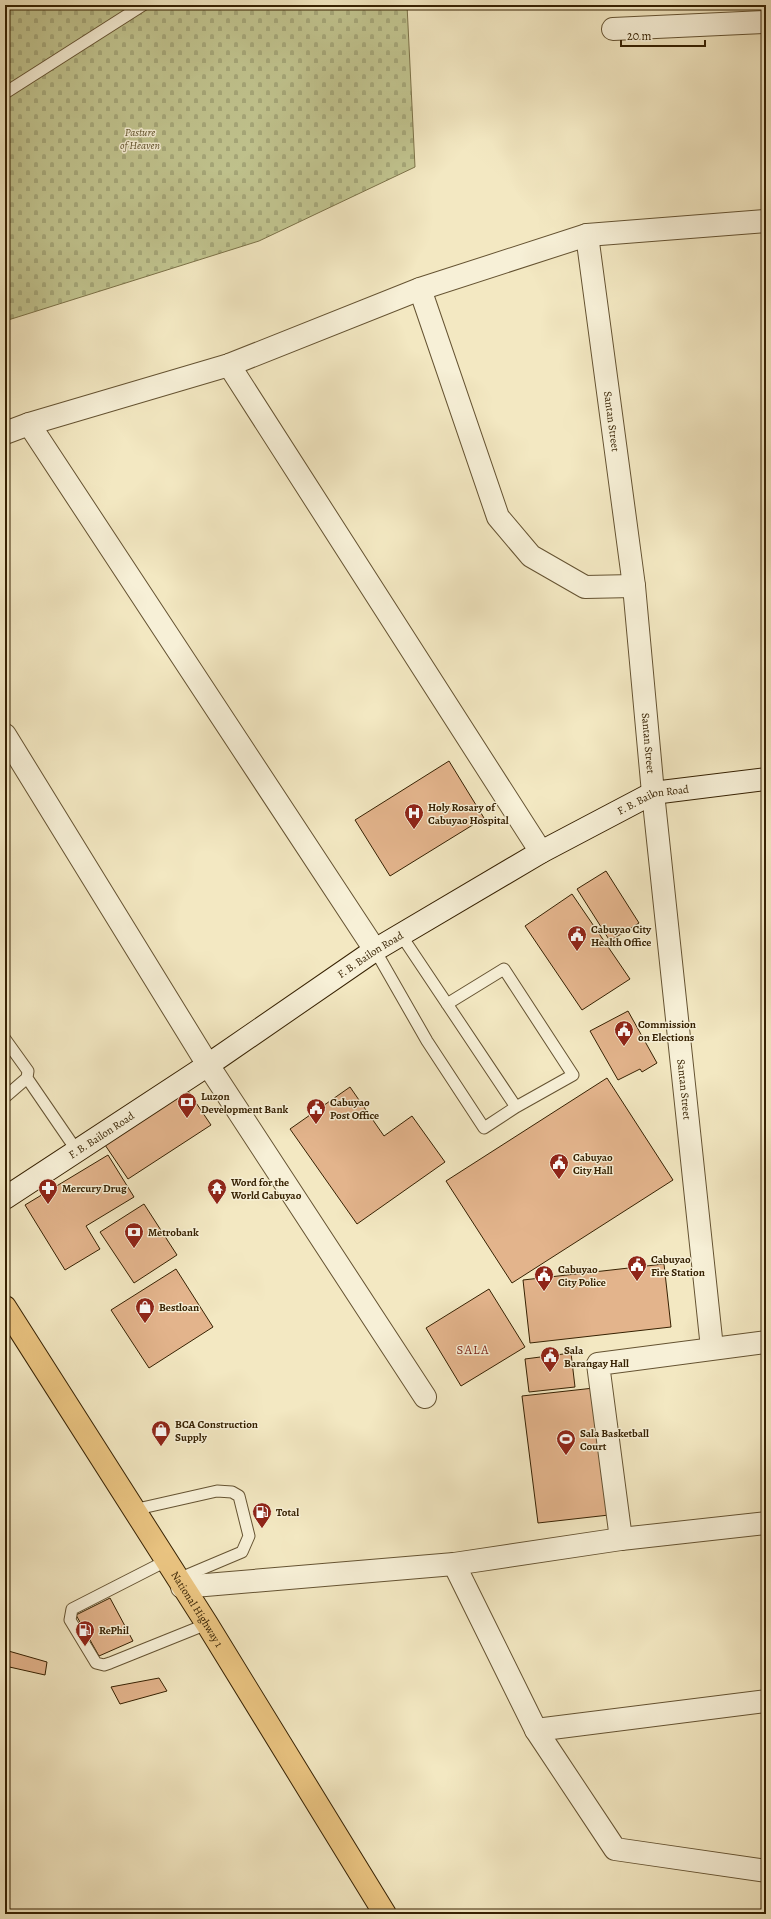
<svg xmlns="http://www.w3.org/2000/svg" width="771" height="1919" font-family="Alegreya,serif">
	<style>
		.cemetery { fill: url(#cemetery-stones); stroke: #7c7248 }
		.building { fill: #e3b48c; stroke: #362102 }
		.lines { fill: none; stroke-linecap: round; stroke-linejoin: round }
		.lane-casing { stroke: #655332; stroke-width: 13 }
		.street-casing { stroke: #655332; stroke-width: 24 }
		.secondary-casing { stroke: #362102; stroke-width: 24 }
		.highway-casing { stroke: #362102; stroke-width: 24 }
		.lane { stroke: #f7f0d7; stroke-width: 11 }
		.street { stroke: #f7f0d7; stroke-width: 22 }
		.secondary { stroke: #f7f0d7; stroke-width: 22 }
		.highway { stroke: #eac481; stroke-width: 22 }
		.labels { text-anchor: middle; stroke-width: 3; stroke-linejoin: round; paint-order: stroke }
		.park-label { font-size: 11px; font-style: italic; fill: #60522c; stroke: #f7f0d7 }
		.street-label { font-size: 11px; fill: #362102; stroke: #f7f0d7 }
		.poi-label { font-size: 11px; font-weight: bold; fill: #362102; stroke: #f7f0d7; text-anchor: start }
		.quarter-label { font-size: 13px; letter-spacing: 1px; fill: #7a1f14; stroke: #f7f0d7 }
	</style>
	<defs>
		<pattern id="cemetery-stones" width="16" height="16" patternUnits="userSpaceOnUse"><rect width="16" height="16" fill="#c1c48f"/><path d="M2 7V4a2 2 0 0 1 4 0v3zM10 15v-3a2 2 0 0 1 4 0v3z" fill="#a6a87a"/></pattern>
	</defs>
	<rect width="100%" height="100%" fill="#f3e8c2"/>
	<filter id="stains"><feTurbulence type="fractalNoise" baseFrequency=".005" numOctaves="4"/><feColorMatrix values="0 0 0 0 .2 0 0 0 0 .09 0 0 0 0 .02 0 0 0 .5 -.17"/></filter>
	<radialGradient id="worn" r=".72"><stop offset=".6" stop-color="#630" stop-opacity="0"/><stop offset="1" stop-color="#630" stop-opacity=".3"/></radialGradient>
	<path class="cemetery" d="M5,5h402l8,162 -156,74 -254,80z"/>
	<path class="building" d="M449,761l35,57 -94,58 -35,-56z
		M606,871l33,52 -29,18 -33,-52z
		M572,894l58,85 -48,31 -57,-84z
		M628,1011l29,52 -15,9 -2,-3 -22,11 -28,-49z
		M607,1078l66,102 -161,103 -66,-102z
		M350,1087l34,49 28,-20 33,46 -88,62 -67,-95z
		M186,1088l25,37 -83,54 -25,-37z
		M108,1155l26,42 -48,29 14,23 -35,21 -40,-65z
		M144,1204l33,51 -43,28 -34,-51z
		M664,1264l7,63 -141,16 -7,-63z
		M176,1269l37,58 -64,41 -38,-58z
		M489,1289l36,58 -64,39 -35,-58z
		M571,1353l4,34 -46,5 -4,-33z
		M594,1388l15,127 -71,8 -16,-127z
		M110,1598l23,43 -34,15 -23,-41z
		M5,1650l42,12 -2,13 -40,-9z
		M159,1678l8,13 -47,13 -9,-17z"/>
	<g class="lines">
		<defs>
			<path id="lane" d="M5,93l138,-88
				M401,935l115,172
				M375,950l52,91 57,87 32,-21 57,-32 -69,-106 -57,35
				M5,1039l23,32 -1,7 -22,19
				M27,1078l50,73
				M133,1510l84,-19 15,1 7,4 10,40 -7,16 -64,27
				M166,1561l-94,48 -2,11 26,43 8,2 6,-2 97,-39"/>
			<g id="street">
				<path d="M613,29l153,-7"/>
				<path id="s1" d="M587,235l47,351 19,207 59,555"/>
				<path d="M420,289l78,228 33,39 54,31 49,-1"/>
				<path d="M229,365l312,487"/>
				<path d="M29,424l346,526"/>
				<path d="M5,433l24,-9 200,-59 191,-76 167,-54 179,-14"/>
				<path d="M5,735l203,330 217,332"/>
				<path d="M621,1539l-23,-175 168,-22"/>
				<path d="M454,1564l82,166 79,119 151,22"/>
				<path d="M182,1587l272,-23 167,-25 145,-16"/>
				<path d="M536,1730l230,-29"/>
			</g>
			<g id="secondary">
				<path id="s2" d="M5,1198l203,-133 167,-115 166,-98 112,-59 113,-14"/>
			</g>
			<g id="highway">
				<path id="s3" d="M5,1307l202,317 178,290"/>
			</g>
		</defs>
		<use href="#lane" class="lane-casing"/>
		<use href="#street" class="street-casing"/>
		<use href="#secondary" class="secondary-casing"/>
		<use href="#highway" class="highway-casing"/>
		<use href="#lane" class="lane"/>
		<use href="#street" class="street"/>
		<use href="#secondary" class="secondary"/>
		<use href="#highway" class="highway"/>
	</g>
	<defs>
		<symbol id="hospital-pin" viewBox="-11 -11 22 30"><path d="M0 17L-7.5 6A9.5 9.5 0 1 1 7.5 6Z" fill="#8f2418" stroke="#f7f0d7"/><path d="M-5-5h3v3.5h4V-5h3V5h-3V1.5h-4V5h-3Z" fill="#fff"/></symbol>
		<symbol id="civic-pin" viewBox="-11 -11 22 30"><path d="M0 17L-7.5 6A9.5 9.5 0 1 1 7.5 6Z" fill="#8f2418" stroke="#f7f0d7"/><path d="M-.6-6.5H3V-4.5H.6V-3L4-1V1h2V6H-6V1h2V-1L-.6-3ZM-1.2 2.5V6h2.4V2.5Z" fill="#fff"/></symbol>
		<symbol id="bank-pin" viewBox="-11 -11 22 30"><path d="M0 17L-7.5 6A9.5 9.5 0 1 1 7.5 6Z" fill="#8f2418" stroke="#f7f0d7"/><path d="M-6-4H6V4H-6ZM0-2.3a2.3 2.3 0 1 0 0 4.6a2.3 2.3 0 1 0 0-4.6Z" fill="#fff"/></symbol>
		<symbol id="pharmacy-pin" viewBox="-11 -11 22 30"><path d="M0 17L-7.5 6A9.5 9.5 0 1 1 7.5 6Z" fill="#8f2418" stroke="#f7f0d7"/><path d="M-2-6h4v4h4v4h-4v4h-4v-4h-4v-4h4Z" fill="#fff"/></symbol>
		<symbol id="temple-pin" viewBox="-11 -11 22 30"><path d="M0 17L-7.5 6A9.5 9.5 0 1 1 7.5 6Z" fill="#8f2418" stroke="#f7f0d7"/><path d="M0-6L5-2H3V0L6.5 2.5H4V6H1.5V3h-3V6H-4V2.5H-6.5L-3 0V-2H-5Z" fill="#fff"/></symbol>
		<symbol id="shop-pin" viewBox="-11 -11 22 30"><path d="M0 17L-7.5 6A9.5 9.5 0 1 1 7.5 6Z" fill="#8f2418" stroke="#f7f0d7"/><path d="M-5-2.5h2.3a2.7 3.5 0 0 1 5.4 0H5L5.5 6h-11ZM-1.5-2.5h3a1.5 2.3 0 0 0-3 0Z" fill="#fff"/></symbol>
		<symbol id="stadium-pin" viewBox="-11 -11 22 30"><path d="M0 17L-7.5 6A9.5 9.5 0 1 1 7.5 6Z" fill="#8f2418" stroke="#f7f0d7"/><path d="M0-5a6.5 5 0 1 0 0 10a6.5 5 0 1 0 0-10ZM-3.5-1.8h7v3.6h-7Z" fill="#fff"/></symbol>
		<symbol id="fuel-pin" viewBox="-11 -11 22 30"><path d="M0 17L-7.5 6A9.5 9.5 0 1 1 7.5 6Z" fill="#8f2418" stroke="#f7f0d7"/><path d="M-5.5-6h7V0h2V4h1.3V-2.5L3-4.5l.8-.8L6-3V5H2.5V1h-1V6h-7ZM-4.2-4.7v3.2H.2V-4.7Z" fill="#fff"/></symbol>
	</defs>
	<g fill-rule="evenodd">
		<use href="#hospital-pin" x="403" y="802" width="22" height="30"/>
		<use href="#civic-pin" x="566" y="924" width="22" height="30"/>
		<use href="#civic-pin" x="613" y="1019" width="22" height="30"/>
		<use href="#bank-pin" x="176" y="1091" width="22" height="30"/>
		<use href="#civic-pin" x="305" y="1097" width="22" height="30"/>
		<use href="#civic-pin" x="548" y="1152" width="22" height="30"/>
		<use href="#pharmacy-pin" x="37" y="1177" width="22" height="30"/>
		<use href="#temple-pin" x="206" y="1177" width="22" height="30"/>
		<use href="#bank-pin" x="123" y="1221" width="22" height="30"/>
		<use href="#civic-pin" x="626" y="1254" width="22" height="30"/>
		<use href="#civic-pin" x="533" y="1264" width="22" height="30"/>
		<use href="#shop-pin" x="134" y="1296" width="22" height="30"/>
		<use href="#civic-pin" x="539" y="1345" width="22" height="30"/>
		<use href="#shop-pin" x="150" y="1419" width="22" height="30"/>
		<use href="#stadium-pin" x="555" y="1428" width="22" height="30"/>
		<use href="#fuel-pin" x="251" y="1501" width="22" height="30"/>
		<use href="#fuel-pin" x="74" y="1619" width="22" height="30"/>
	</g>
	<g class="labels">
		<g class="park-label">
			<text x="140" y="136">Pasture<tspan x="140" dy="13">of Heaven</tspan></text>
		</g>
		<g class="street-label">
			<text dy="4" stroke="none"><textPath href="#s1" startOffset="188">Santan Street</textPath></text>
			<text dy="4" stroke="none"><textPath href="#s1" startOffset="512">Santan Street</textPath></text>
			<text dy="4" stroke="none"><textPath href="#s2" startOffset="763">F. B. Bailon Road</textPath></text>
			<text dy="4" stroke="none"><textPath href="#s2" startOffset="439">F. B. Bailon Road</textPath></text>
			<text dy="4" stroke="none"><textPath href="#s1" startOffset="860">Santan Street</textPath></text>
			<text dy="4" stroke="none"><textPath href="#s2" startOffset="115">F. B. Bailon Road</textPath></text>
			<text dy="4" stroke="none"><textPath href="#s3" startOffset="358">National Highway 1</textPath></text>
		</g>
		<g class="poi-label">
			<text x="428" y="811">Holy Rosary of<tspan x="428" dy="13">Cabuyao Hospital</tspan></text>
			<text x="591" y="933">Cabuyao City<tspan x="591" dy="13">Health Office</tspan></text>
			<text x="638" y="1028">Commission<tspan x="638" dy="13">on Elections</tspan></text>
			<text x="201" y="1100">Luzon<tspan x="201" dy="13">Development Bank</tspan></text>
			<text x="330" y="1106">Cabuyao<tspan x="330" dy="13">Post Office</tspan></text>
			<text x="573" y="1161">Cabuyao<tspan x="573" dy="13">City Hall</tspan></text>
			<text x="231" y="1186">Word for the<tspan x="231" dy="13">World Cabuyao</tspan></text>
			<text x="62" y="1192">Mercury Drug</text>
			<text x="148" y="1236">Metrobank</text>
			<text x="651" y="1263">Cabuyao<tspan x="651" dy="13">Fire Station</tspan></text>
			<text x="558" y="1273">Cabuyao<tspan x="558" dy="13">City Police</tspan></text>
			<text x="159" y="1311">Bestloan</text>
			<text x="564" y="1354">Sala<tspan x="564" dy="13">Barangay Hall</tspan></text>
			<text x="175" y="1428">BCA Construction<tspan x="175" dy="13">Supply</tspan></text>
			<text x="580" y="1437">Sala Basketball<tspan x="580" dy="13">Court</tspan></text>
			<text x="276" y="1516">Total</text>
			<text x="99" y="1634">RePhil</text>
		</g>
		<g class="quarter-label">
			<text x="473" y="1354">SALA</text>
		</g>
	</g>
	<rect width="771" height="1919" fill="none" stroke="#f3e8c2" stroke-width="20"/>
	<rect x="6" y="6" width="759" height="1907" fill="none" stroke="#362102" stroke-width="2"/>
	<rect x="10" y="10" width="751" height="1899" fill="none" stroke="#362102"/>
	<path d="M621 40v6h84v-6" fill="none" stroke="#362102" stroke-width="2"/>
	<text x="627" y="40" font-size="12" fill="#362102" stroke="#f7f0d7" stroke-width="3" paint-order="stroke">20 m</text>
	<rect width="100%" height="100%" filter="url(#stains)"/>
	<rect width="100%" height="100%" fill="url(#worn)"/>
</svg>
